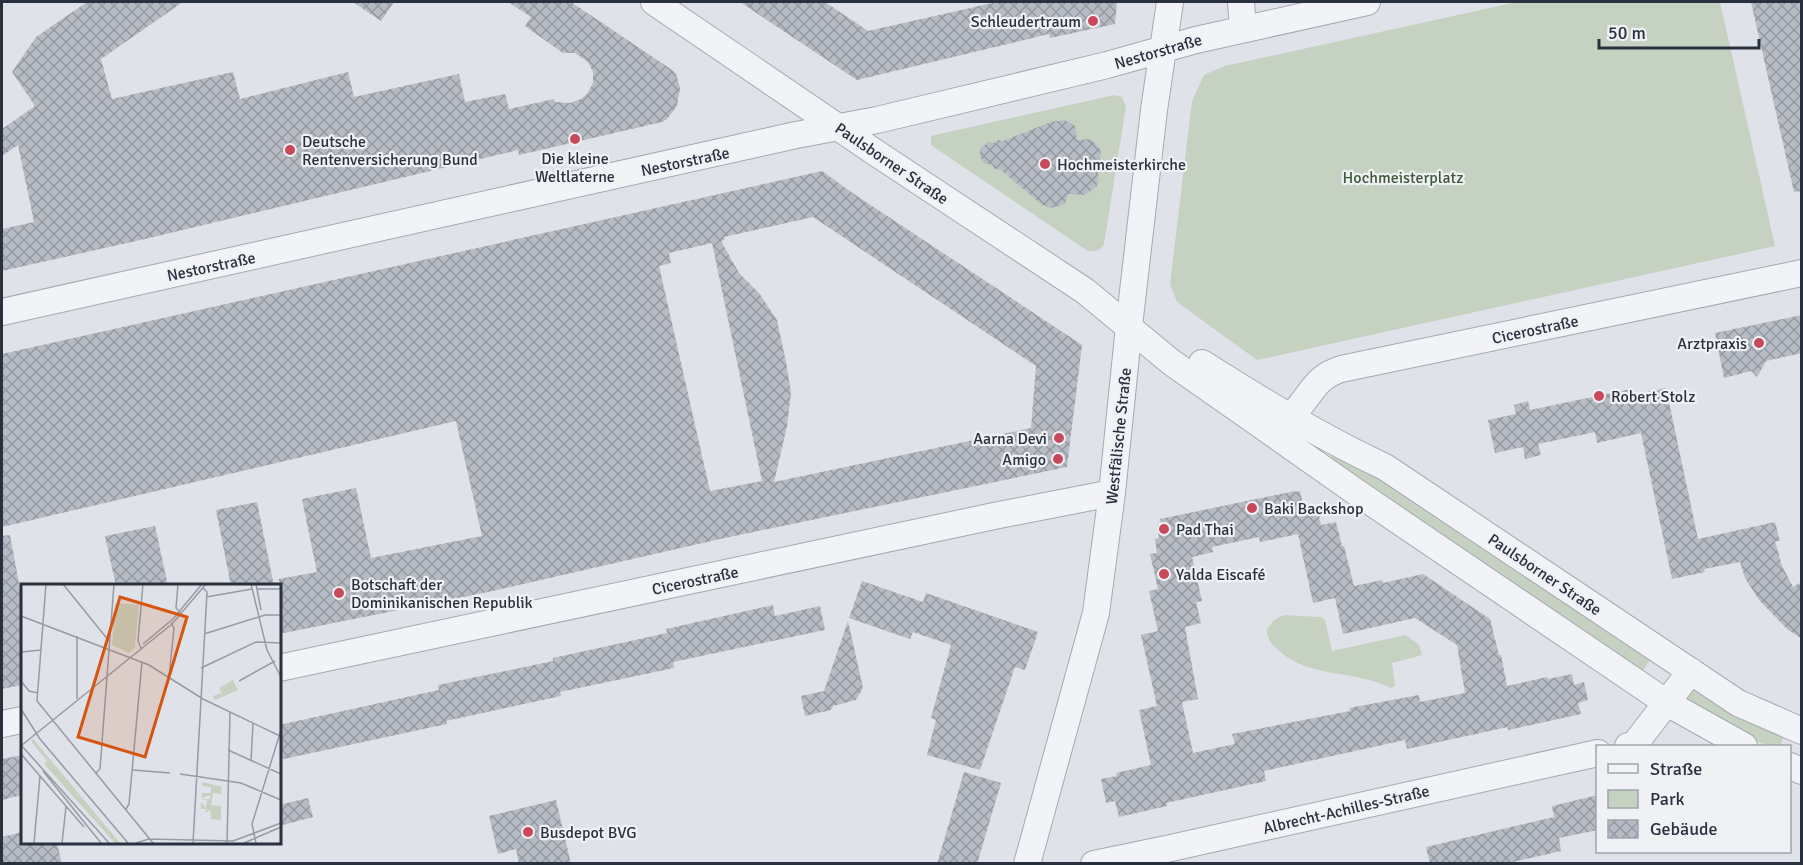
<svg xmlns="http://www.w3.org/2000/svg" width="1803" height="865" font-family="Signika,sans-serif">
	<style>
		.green { fill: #c5d1c1 }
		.building { fill: url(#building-cross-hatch); fill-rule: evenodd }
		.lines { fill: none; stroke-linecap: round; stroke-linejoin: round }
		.minor-casing { stroke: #a5a9b2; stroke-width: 28 }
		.minor { stroke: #f2f3f6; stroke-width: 26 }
		.poi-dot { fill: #c8495a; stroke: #eff1f5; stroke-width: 2 }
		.labels { text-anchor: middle; stroke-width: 4.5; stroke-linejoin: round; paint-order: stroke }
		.poi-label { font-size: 16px; fill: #29303e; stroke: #eff1f5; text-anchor: start }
		.street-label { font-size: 16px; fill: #29303e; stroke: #eff1f5 }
		.park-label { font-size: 16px; fill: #3d5937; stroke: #eff1f5 }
		.inset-road { fill: none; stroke: #969ba4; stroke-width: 1.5 }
		.view { fill: #d55511; fill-opacity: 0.15; stroke: #d55511; stroke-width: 3 }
		.inset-edge { fill: none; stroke: #29303e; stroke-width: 3 }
	</style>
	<defs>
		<pattern id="building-cross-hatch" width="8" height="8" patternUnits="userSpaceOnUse" patternTransform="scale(1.5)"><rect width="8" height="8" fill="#b7bcc4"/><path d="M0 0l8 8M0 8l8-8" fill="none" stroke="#9599a1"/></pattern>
	</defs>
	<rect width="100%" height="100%" fill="#dfe2e8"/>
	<path class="green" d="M1517,2h203l55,244 -518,114 -80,-58 -7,-18 22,-183 12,-26 21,-9z
		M1115,95l7,2 4,9 -22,138c-4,7 -8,8 -16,7l-157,-106v-9z
		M1334,452l53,29 264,177 -10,15 -313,-212z
		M1284,615l37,2 4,3 7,31 74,-16 13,10 3,10 -30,8 3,23 -4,2c-28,-14 -58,-12 -86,-22 -14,-5 -40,-20 -38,-37l7,-9z
		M1693,689l48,29 43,18 -4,10c-29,0 -68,-29 -93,-44l-2,-3z"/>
	<path class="building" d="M87,2h96l-82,57 11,40 121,-27 7,27 108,-27 6,25 105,-23 6,28 40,-8 4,15 45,-10 1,3 15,1 11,-4 6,-5 6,-11v-11l-5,-10 -13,-9h-12l-38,-27 6,-9 -23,-15h63l101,68 4,4 4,14 -3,18 -10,13 -5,3 -143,33 -1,-5 -373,89 -143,32v-42l32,-7 -16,-77 -16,11v-27l33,-23 -23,-34 24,-35z
		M353,2h41l-13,19z
		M740,2h85l43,29 129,-29h120l-2,22 -65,14 -1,-4 -192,46z
		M1751,2h51v189l-8,1z
		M1065,120l10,6 2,14 14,-1 10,11 -4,36 -12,9 -17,-1 -3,10 -14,4 -10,-4 -40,-34 -8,-2v-3l-9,-2 -4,-7v-7l8,-7 9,1v-3l6,1 48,-19z
		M822,171l32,23 228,151 -15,122 -347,72 -227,52 -214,43v-55l38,-7 -15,-73 54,-11 15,70 111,-22 -26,-115 -454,106v-173zM813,217l223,149 -5,62 -257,54 13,-56 4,-33 -5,-31 -9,-42 -18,-27 -20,-20 -18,-32 4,-1 -1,-3zM712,243l50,238 -52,10 -51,-225 12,-3 -2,-10z
		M1802,315v38l-36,8 -9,16 -6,-6 -27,7 -9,-45z
		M1666,388l32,151 77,-17 5,19h-5l7,25 11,21 9,-5v57l-15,-10 -28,-29 -14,-22 -5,-16 -36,7 1,3 -33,7 -31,-146 -44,10 -2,-11 -57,12 3,11 -16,4 -2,-12 -28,6 -7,-33 28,-6 -2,-9 14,-4 2,9 101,-21 2,6z
		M1295,491v1l5,-1 3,14h14l4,20 15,-3 6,24h2l10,40 28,-6 1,3 40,-9 67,45 9,36h2l6,31 40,-9 1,2 24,-5 2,11 10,-3 4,18 -10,3 3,11 -73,16v-3l-101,22 -2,-9 -141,31 2,10 -100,22 1,3 -48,11 -4,-16 -9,2 -5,-24 16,-3 -1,-3 35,-8 -12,-55 18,-4 -16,-71 17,-4 -9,-40 9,-2 -8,-35 7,-1 -2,-14 4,-1 -2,-13 4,-1 -1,-5zM1298,534l15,69 22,-5 8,36 72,-16 42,27 8,48 -45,9 -1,-7 -70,13 1,3 -118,23 3,10 -42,9 -11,-51 16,-3 -13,-72 16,-4 -5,-21 6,-1 -10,-44 21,-5 -1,-5 47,-10 1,5z
		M257,502l17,84h-43l-15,-76z
		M155,526l13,60h-52l-11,-50z
		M10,535l12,65v85l-20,4v-153z
		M862,581l61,21 3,-9 112,39 -13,38 -10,-3 -35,103 -53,-15 9,-35 -5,-2 20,-73 -38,-13 -3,7 -61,-21z
		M773,605l2,11 45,-10 5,24 -152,32 1,6 -114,24 1,4 -115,25 1,3 -168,36v-35l160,-35 -1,-5 115,-24v-3l114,-25 -1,-4z
		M848,621l15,67 -7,12 -23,6 -2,4 -26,6 -4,-20 23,-5z
		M22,755v40l-20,5v-41z
		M964,772l37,11 -24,81h-40z
		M1598,795v35l-39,8 2,13 -57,13h-74l-4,-17 128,-30 -2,-11z
		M308,798l5,19 -34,9v-21z
		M556,800l15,64h-52l-3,-15 -18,5 -9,-38z
		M22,832v11h35l5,21h-60v-27z"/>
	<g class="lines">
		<defs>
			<path id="minor" d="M654,2l222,151 209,138 86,71 185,130 311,211 77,43
				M1241,2l2,27
				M2,312l794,-177 81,-15 230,-55 89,-25 171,-38
				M1202,363c60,38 119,74 183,104l353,236 64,28
				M1278,428c7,-7 15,-13 21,-21 15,-18 18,-30 42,-38l461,-96
				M279,668l715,-152 118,-23
				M2,724l20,-4
				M1628,746l6,-1 57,-74
				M1790,766l12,5
				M1027,864l69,-251 16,-120 17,-167 25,-216 16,-108
				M1094,864l77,-16 427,-95"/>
		</defs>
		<use href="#minor" class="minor-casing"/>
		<use href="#minor" class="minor"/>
	</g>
	<g class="poi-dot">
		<circle cx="1093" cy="21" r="6"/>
		<circle cx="575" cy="139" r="6"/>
		<circle cx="290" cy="150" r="6"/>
		<circle cx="1045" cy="164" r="6"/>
		<circle cx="1759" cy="343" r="6"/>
		<circle cx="1599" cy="396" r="6"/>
		<circle cx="1059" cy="438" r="6"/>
		<circle cx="1058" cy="459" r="6"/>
		<circle cx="1252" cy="508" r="6"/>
		<circle cx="1164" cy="529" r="6"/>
		<circle cx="1164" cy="574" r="6"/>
		<circle cx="339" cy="593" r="6"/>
		<circle cx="528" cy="832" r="6"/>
	</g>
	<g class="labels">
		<g class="poi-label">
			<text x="1081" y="27" text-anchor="end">Schleudertraum</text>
			<text x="302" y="147">Deutsche<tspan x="302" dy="18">Rentenversicherung Bund</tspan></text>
			<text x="575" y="164" text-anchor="middle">Die kleine<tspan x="575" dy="18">Weltlaterne</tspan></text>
			<text x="1057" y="170">Hochmeisterkirche</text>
			<text x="1747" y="349" text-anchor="end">Arztpraxis</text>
			<text x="1611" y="402">Robert Stolz</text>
			<text x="1047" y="444" text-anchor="end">Aarna Devi</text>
			<text x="1046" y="465" text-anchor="end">Amigo</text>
			<text x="1264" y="514">Baki Backshop</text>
			<text x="1176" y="535">Pad Thai</text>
			<text x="1176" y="580">Yalda Eiscafé</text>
			<text x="351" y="590">Botschaft der<tspan x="351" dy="18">Dominikanischen Republik</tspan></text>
			<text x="540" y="838">Busdepot BVG</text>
		</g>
		<g class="street-label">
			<text transform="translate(1158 51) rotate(-16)" y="6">Nestorstraße</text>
			<text transform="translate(685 161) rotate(-12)" y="6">Nestorstraße</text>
			<text transform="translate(892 163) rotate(34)" y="6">Paulsborner Straße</text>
			<text transform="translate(211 266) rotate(-12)" y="6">Nestorstraße</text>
			<text transform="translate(1535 329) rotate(-12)" y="6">Cicerostraße</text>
			<text transform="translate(1118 436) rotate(-84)" y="6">Westfälische Straße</text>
			<text transform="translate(1545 574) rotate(34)" y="6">Paulsborner Straße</text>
			<text transform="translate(695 580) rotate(-12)" y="6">Cicerostraße</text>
			<text transform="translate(1346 809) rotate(-13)" y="6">Albrecht-Achilles-Straße</text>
		</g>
		<g class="park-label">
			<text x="1403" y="183">Hochmeisterplatz</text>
		</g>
	</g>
	<g transform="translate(21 584)">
		<rect width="260" height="260" fill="#dfe2e8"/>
		<path d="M94,19l24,2 -4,43 -6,5 -17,-8zM212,96l5,10 -23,10 -2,-4 9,-3 -3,-5zM12,155l87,104h-5l-71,-79 3,-3 -16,-20zM181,198l20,5 -1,7 -8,-1 -2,12 10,1v14l-10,-1 -1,-9 -5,3 1,-4h-5v-7l5,6 1,-8 -6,-1h9v-4l-8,3v-5h9v-6l-9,-1z" fill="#c5d1c1"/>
		<path class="inset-road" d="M25,0l-9,117 116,142M42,0l46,57M157,0l-2,24 5,5M230,0l16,66 14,27M235,0l5,26M236,5h24M185,13l46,-8M0,32l128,49 54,34 77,37M183,50l61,-19h16M56,52v63M122,60l30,-25 29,-35M120,64l-3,-7 5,-57M0,68l20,-2M180,84l55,-26 25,1M148,93l5,-49 -3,-5M0,97l8,10 9,2M218,97l36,-20M0,125l19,30 88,104M0,161l88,98M1,161l150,-121 34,-40M207,166l53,24M0,170l63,73M230,177l2,-38M112,186l37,3M22,187l58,72M75,189l4,-4 14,-185M159,190l61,9 40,17M105,225l3,-5 13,-142M13,259l6,-67M41,259l4,-36M115,259l13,-4 84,2 48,-18M172,259l14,-251 -4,-4M206,259l3,-131M223,259l37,-16M235,259l-4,-19 29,-94"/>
		<path class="view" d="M99,13l67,20 -42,140 -67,-20z"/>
		<rect width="260" height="260" class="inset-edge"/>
	</g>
	<rect width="1803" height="865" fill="none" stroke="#29303e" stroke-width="6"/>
	<rect x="1596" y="745" width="195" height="108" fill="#eff1f5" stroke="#a0a4ac" stroke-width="1.5"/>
	<rect x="1608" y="764" width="30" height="9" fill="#f2f3f6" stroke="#a0a4ac" stroke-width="1.5"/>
	<text x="1650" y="775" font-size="18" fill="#29303e">Straße</text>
	<rect x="1608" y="790" width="30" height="18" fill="#c5d1c1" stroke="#a0a4ac" stroke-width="1.5"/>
	<text x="1650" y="805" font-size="18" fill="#29303e">Park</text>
	<rect x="1608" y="820" width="30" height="18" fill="url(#building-cross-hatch)" stroke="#a0a4ac" stroke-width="1.5"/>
	<text x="1650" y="835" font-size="18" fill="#29303e">Gebäude</text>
	<path d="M1599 39v9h160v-9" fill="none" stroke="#29303e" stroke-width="3"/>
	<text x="1608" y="39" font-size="18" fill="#29303e" stroke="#eff1f5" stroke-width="4.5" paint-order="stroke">50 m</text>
</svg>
